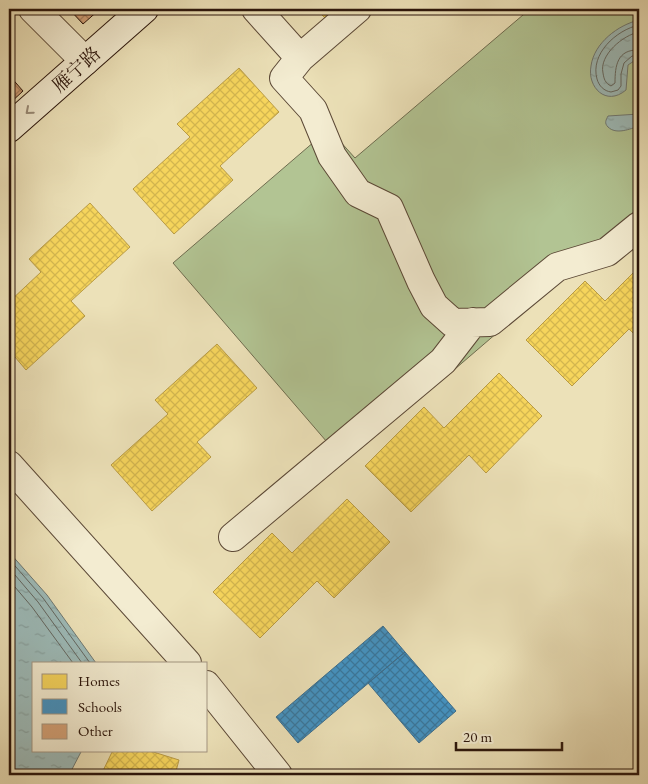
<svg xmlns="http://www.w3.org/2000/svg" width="648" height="784" font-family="'EB Garamond','Noto Serif SC',serif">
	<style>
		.garden { fill: #b2c493; stroke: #6e6c4f }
		.water { fill: url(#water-ripples); stroke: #6f7973 }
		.homes { fill: url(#homes-cross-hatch); stroke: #b99b44 }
		.schools { fill: url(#schools-cross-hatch); stroke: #3c6d8c }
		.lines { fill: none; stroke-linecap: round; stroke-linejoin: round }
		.shore { stroke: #646862; stroke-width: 1 }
		.building { fill: url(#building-cross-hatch); stroke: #2b150b }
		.street-casing { stroke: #5b4836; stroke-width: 30 }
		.secondary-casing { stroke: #2b150b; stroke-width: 30 }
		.street { stroke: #f3ecd1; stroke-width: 28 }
		.secondary { stroke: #f3ecd1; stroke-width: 28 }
		.oneway { stroke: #998b78 }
		.labels { text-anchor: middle; stroke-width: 5; stroke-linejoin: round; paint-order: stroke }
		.street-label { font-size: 19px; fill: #2b150b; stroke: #f3ecd1 }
	</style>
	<defs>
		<pattern id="water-ripples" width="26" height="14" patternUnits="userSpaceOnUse" patternTransform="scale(1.25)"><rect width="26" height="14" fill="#9dbbb9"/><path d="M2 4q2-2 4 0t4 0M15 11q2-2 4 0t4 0" fill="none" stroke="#87a09e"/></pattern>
		<pattern id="homes-cross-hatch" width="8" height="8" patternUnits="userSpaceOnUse" patternTransform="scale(1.25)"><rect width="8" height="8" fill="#f6d55c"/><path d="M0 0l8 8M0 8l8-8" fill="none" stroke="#d3b64f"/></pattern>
		<pattern id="schools-cross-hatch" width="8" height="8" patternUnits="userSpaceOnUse" patternTransform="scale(1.25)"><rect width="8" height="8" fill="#4393c3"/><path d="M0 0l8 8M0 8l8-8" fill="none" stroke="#38779d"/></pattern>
		<pattern id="building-cross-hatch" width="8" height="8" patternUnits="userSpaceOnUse" patternTransform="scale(1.25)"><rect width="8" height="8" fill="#d3a177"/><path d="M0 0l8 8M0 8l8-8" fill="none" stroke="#ab8260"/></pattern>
	</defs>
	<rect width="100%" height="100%" fill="#ece1b8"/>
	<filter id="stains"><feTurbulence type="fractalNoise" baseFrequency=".004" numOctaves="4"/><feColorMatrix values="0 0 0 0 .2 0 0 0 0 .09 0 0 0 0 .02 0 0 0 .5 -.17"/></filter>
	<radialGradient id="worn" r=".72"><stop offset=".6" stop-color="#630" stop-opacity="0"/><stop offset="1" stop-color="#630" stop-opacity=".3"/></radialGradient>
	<path class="garden" d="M530,9h109v202l-198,170 -108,68 -160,-186 156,-134 26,29z"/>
	<path class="water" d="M639,20v41h-5l-6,4 -2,25c-20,17 -39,-3 -35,-24 3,-23 27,-41 48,-46z
		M639,114v12c-9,3 -23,9 -31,1 -4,-4 -2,-7 0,-11z
		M9,552l38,43 49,68h-62v87h48l-13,25h-60z"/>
	<path class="homes" d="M316,9h28l-15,13z
		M239,68l40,44 -59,54 13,14 -59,54 -41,-45 57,-52 -13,-13z
		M90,203l40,44 -59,54 14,15 -59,54 -17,-20v-48l32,-30 -12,-13z
		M639,267v72l-10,-10 -57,57 -46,-46 59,-59 20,20z
		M217,344l40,44 -60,54 14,15 -59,54 -41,-46 57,-51 -13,-14z
		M499,373l43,43 -56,57 -17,-18 -58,57 -46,-46 59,-59 20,21z
		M347,499l43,43 -56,56 -17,-17 -57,57 -47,-46 59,-59 20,20z
		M113,750h34l32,10 -4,15h-74z"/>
	<path class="schools" d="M383,626l22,26 -107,91 -22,-26z
		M405,652l51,59 -37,32 -51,-60z"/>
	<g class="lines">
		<path class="shore" d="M639,25c-23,5 -49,29 -42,54 2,7 7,12 14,13l7,-2 3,-4v-12l3,-11 8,-7h7
			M639,32c-16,3 -40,23 -36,41 1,6 2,10 8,13l4,-3c0,-17 2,-34 24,-33
			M9,559l34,39 47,65
			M9,568l29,34 44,61
			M9,580l23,27 41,56"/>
	</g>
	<path class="building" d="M69,9h31l-17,15z
		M9,75l14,16 -14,13z"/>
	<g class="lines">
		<defs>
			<path id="street" d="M33,9l52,52
				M256,9l44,49 57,-49
				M300,58l-16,20 29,32 19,46 26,37 31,15 32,73 13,25 19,17 37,-1 67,-55 50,-15 32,-26
				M9,465l178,198
				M233,537l210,-176 30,-39
				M206,685l72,90"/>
			<path id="secondary" d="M9,128l135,-119"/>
		</defs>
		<use href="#street" class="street-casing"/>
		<use href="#secondary" class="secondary-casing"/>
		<use href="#street" class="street"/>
		<use href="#secondary" class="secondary"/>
	</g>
	<defs><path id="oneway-chevron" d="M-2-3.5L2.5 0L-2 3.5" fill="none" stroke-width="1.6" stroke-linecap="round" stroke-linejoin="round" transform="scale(1.25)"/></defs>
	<use class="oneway" href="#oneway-chevron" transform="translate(29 111) rotate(139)"/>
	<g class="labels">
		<g class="street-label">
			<text transform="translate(76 69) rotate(-42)" y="7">雁宁路</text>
		</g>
	</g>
	<rect width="648" height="784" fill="none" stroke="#ece1b8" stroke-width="30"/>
	<rect x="10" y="10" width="628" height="764" fill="none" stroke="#2b150b" stroke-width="2.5"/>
	<rect x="15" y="15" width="618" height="754" fill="none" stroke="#2b150b"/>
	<rect x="32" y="662" width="175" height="90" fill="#f3ecd1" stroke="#a39682"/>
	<rect x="42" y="674" width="25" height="15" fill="#f6d55c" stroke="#a39682"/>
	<text x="78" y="686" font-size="15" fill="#2b150b">Homes</text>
	<rect x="42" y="699" width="25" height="15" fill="#4393c3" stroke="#a39682"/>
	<text x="78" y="712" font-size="15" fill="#2b150b">Schools</text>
	<rect x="42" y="724" width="25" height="15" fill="#d3a177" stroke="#a39682"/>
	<text x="78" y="736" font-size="15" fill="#2b150b">Other</text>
	<path d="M456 742v8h106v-8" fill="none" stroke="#2b150b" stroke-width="2.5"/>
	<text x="463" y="742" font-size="15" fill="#2b150b" stroke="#f3ecd1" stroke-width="4" paint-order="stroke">20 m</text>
	<rect width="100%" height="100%" filter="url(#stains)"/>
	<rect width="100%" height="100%" fill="url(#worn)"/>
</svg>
